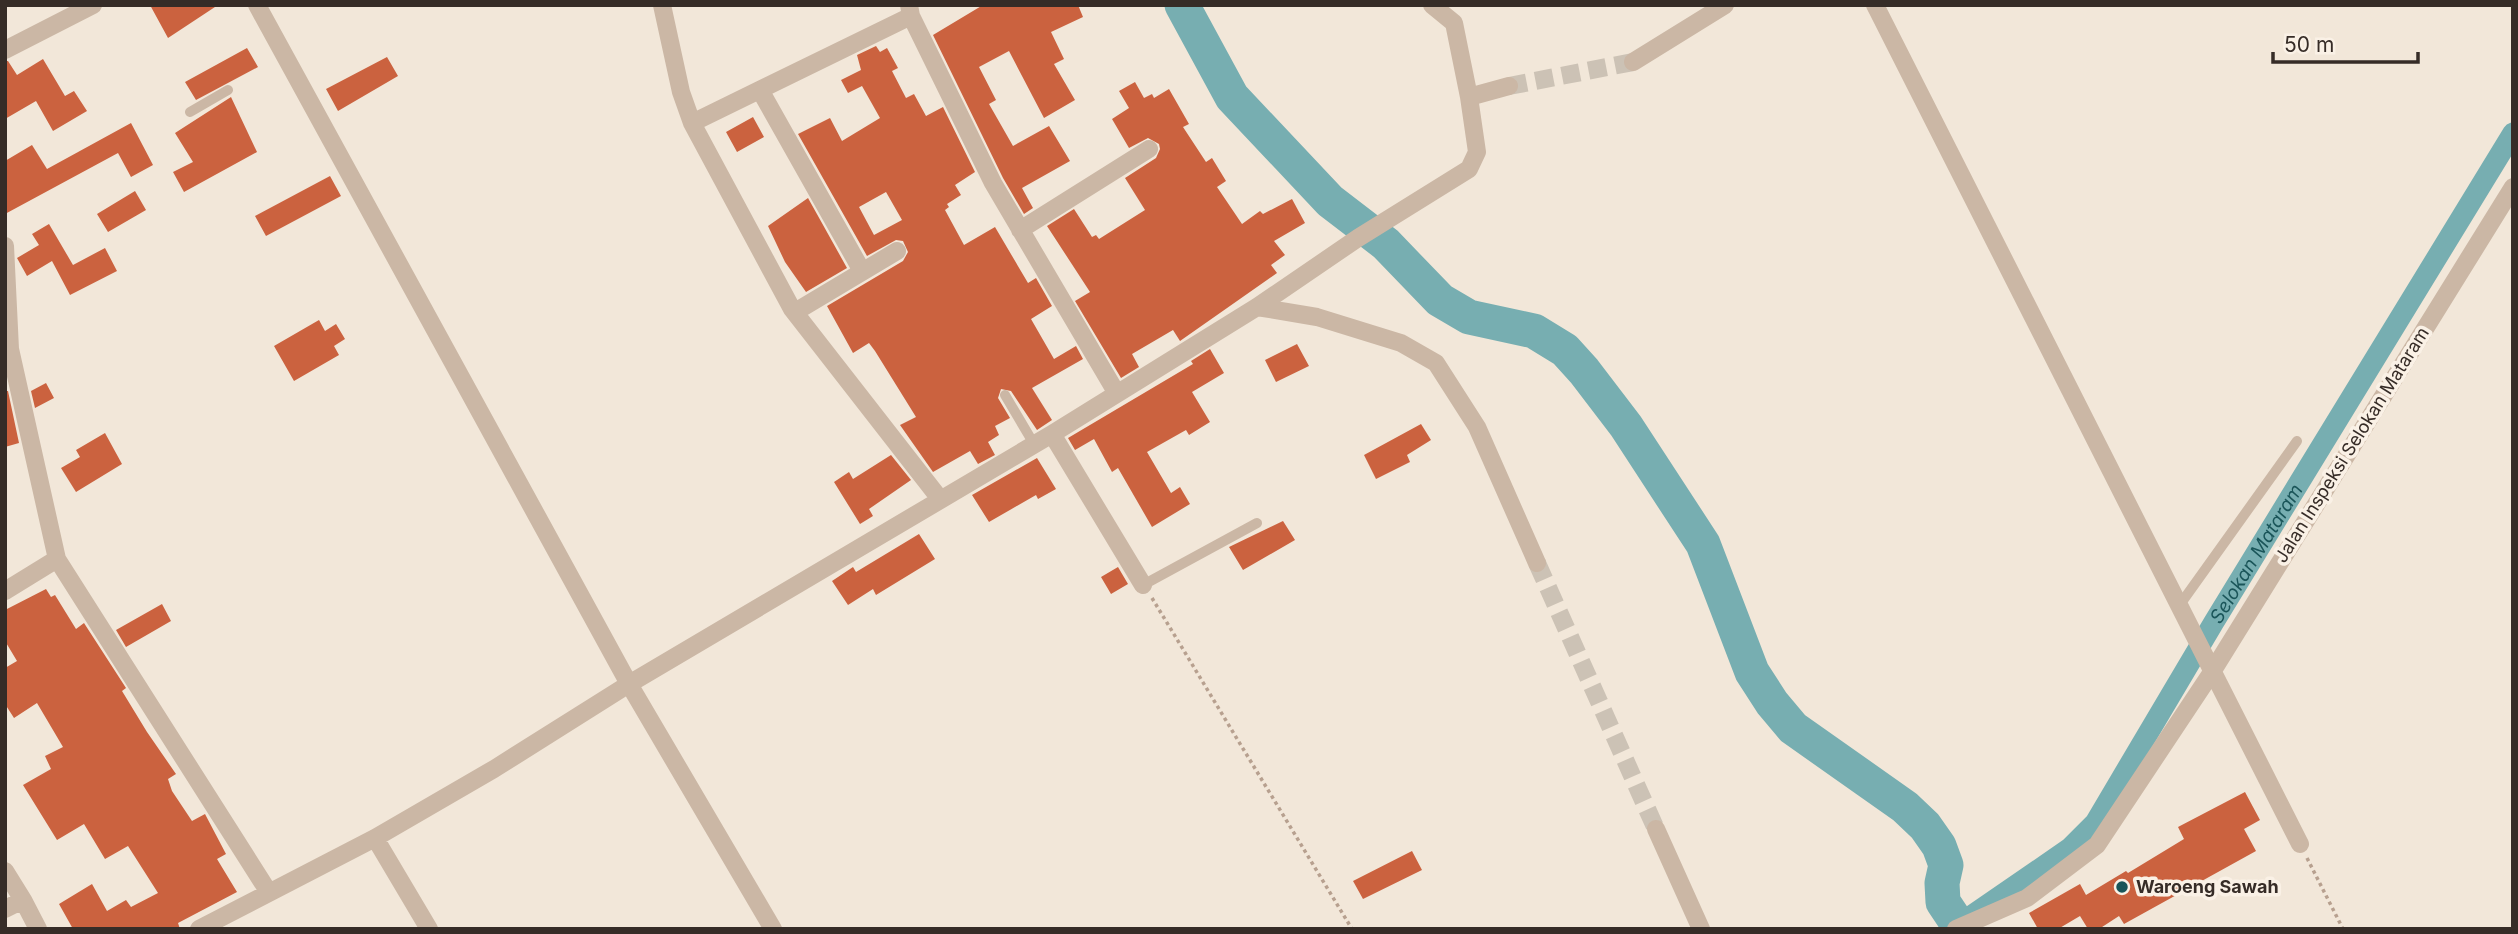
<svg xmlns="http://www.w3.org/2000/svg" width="2518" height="934" font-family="Inter,sans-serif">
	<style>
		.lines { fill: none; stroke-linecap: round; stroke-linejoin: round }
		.canal { stroke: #77aeb1; stroke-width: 21 }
		.river { stroke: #77aeb1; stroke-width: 35 }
		.building { fill: #cb623f; fill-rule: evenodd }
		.street-tunnel { stroke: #ccc2b5; stroke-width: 18; stroke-dasharray: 18 9; stroke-linecap: butt }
		.path { stroke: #b7a08f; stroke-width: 3.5; stroke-dasharray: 3.5 3.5; stroke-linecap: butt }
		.lane { stroke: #cbb7a5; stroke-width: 10 }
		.street { stroke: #cbb7a5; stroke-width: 18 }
		.poi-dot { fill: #1a5559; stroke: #faf1e6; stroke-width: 2.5 }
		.labels { text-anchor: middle; stroke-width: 7; stroke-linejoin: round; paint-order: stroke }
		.street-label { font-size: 18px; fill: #362c27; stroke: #faf1e6 }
		.poi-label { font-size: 18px; font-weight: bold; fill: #362c27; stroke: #faf1e6; text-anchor: start }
		.water-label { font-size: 19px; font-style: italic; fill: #1a5559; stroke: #faf1e6 }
	</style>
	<rect width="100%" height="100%" fill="#f2e7d9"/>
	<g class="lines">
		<path class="canal" id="s1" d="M1964,921l106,-73 25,-25 119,-201 299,-489"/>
		<path class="river" d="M1182,5l50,92 98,104 56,43 54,56 29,17 65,14 31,19 19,21 42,55 77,118 49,128 20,31 21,25 112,79 20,19 14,20 7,19 -4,18 1,19 18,27"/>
	</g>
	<path class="building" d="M150,5h68l-50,33z
		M983,5h95l5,12 -32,15 13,27 -10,5 21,36 -31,18 -35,-67 -30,16 17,33 -7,4 24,42 36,-20 21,35 -48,27 11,20 -9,6 -21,-36 -70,-143z
		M876,46l4,6 7,-4 11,20 -6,3 14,27 8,-4 12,22 17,-9 32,65 -20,13 6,10 -14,9 2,3 -4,3 19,35 31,-18 33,56 8,-5 16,28 -21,13 23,40 22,-13 7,13 -51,29 20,32 -15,10 -26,-39 -10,-2 -3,9 12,20 -15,8 4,9 -11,7 7,13 -17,9 -8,-13 -37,21 -33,-47 16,-8 -41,-66 -6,-8 -16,10 -26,-47 76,-45 5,-9 -5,-11 -7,-1 -29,16 -69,-122 32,-16 12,23 38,-23 -18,-32 -14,7 -7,-13 20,-10 -4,-15zM886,192l16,28 -28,15 -15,-28z
		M247,48l11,19 -62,33 -11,-18z
		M387,57l11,19 -60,35 -12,-22z
		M43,59l22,37 9,-5 13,20 -34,20 -17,-30 -31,18v-58h3l9,14z
		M1135,82l9,16 8,-4 2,4 15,-9 20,35 -6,3 23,35 6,-4 14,23 -9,6 25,37 18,-13 3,3 29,-15 13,24 -31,18 11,14 -14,10 6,8 -97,68 -7,-11 -41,24 7,13 -18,11 -46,-77 15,-9 -43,-66 27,-17 18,28 4,-2 3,4 46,-29 -20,-32 31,-20 4,-9 -1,-5 -11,-6 -19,10 -17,-29 17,-11 -10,-17z
		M231,97l26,55 -73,40 -11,-20 20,-10 -18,-29z
		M753,117l11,20 -27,15 -11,-20z
		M131,123l22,42 -22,12 -13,-24 -113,61v-53l27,-16 15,24z
		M330,176l11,20 -75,40 -11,-20z
		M135,191l11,19 -38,22 -11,-18z
		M808,198l39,70 -41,24 -21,-30 -17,-36z
		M49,224l24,41 32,-17 12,23 -47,24 -18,-34 -25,15 -10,-18 22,-13 -7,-11z
		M319,320l6,11 11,-7 9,15 -11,7 5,9 -45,26 -20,-35z
		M1297,344l12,22 -33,16 -11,-22z
		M1210,349l14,24 -32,19 18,30 -21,13 -3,-5 -39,22 24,41 9,-6 10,17 -38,23 -34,-59 -6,4 -18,-33 -19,11 -7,-12 125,-74 -2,-3z
		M46,383l8,15 -19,10 -4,-17z
		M5,391h3l11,52 -14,4z
		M1421,424l10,16 -24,15 3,7 -34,17 -12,-24z
		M105,433l17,31 -46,28 -15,-24 19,-11 -4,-7z
		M891,455l20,25 -42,29 4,7 -13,8 -26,-42 15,-10 4,7z
		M1037,458l19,31 -18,10 -2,-4 -47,27 -17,-27z
		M1283,521l12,19 -52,30 -14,-23z
		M919,534l16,25 -59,36 -3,-6 -25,16 -16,-24 21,-14 3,5z
		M1118,567l10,17 -17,10 -10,-17z
		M46,589l5,8 4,-2 21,34 8,-6 42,65 -4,3 25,41 29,42 -8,5 4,12 20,30 13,-7 21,40 -9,5 20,33 -59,31 2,6h-107l-14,-25 33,-20 15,27 19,-11 5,7 27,-14 -30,-47 -23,13 -21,-35 -27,16 -34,-55 28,-16 -6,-13 18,-9 -26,-44 -23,15 -9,-14v-36l12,-7 -12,-20v-31z
		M162,604l9,17 -45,26 -10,-17z
		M2245,792l15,28 -16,9 12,22 -132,73 -5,-8 -20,13h-11l-8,-13 -22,13h-20l-9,-16 51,-29 6,11 40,-24 2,2 56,-34 -6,-12z
		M1412,851l10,19 -59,29 -10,-18z"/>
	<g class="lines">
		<path class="street-tunnel" d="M1509,86l124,-24
			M1537,563l119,266"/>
		<path class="path" d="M1152,598l200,331
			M2307,858l36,71"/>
		<path class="lane" d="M190,112l38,-22
			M1005,395l29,49
			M1143,585l114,-62
			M2179,606l118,-165"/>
		<path class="street" d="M257,5l372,679 144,245
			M662,5l19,87 11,31 100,186 148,190
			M909,5l2,11 82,167 123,209
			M1432,5l22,18 15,74 40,-11
			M1875,5l425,839
			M5,50l88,-45
			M1633,62l92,-57
			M760,90l102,181
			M692,123l219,-107
			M1020,230l129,-81
			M5,246l5,103 47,210 211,332
			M1257,307l60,10 84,26 35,20 41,64 60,136
			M795,312l102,-61
			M1052,434l91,151
			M5,591l52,-32
			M1656,829l45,100
			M375,838l54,91
			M5,871l18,29
			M5,909l18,-9 15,29
			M199,929l176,-91 119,-69 135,-85 423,-250 205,-127 101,-69 111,-69 8,-17 -8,-55
			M1956,929l71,-31 70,-53 115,-173 301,-485"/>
	</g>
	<circle class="poi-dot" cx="2122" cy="887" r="7"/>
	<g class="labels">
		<g class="street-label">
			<text transform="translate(2352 445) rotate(-58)" y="6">Jalan Inspeksi Selokan Mataram</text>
		</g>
		<g class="poi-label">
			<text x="2136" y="893">Waroeng Sawah</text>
		</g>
		<g class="water-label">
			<text dy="7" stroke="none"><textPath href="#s1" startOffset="478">Selokan Mataram</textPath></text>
		</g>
	</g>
	<rect width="2518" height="934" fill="none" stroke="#362c27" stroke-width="14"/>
	<path d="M2273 52v10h145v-10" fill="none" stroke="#362c27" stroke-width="3.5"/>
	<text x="2284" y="52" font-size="21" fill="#362c27" stroke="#faf1e6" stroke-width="5" paint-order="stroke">50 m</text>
</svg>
